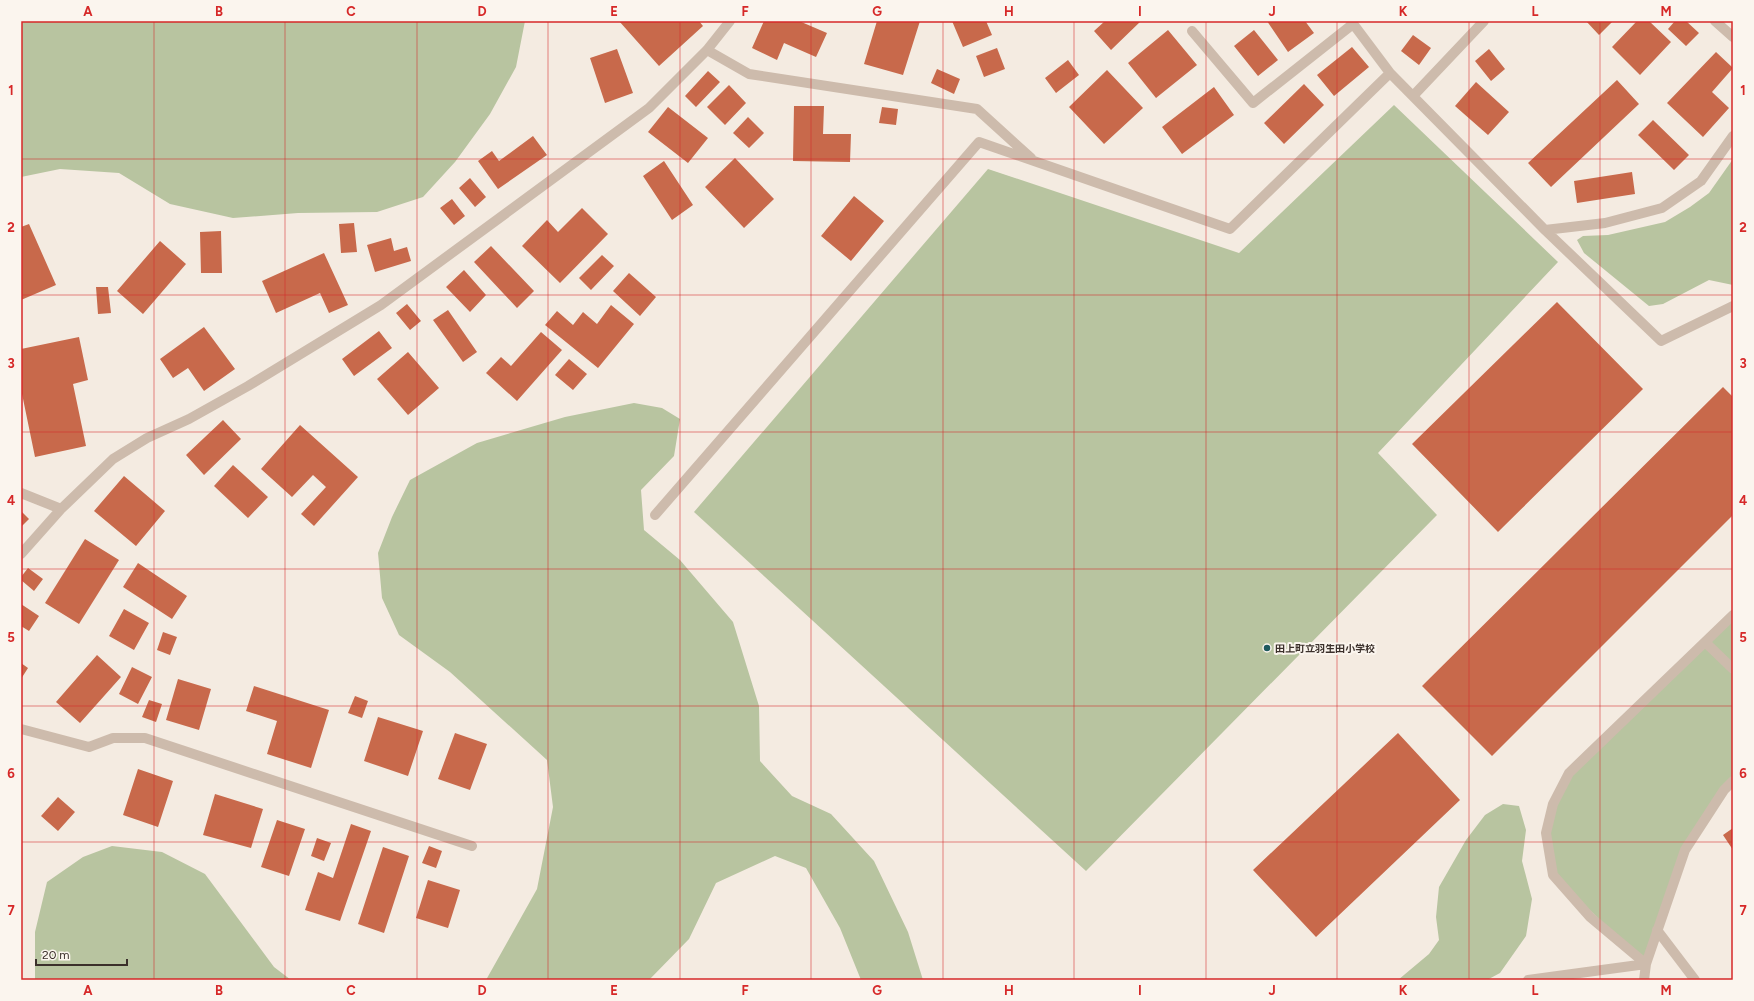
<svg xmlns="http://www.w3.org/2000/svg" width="1754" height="1001" font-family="Figtree,'Noto Sans JP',sans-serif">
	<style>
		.green { fill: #b8c4a0 }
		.building { fill: #c8694b }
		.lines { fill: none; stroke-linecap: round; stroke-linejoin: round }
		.minor { stroke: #cdbbac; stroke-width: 10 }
		.grid { fill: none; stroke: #d62828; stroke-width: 1; stroke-opacity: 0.55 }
		.poi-dot { fill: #1f5a5e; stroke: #fbf5ee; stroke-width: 1.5 }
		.labels { text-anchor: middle; stroke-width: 4; stroke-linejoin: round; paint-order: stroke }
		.poi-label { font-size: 10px; font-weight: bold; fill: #3b302b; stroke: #fbf5ee; text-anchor: start }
		.neatline { fill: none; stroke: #d62828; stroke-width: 1.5 }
		.grid-label { font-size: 13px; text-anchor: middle; font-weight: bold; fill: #d62828 }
	</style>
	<rect width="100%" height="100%" fill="#f4ebe1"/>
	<path class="green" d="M21,21h504l-9,46 -26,47 -35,48 -32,35 -46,15 -79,1 -65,5 -63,-14 -51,-31 -59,-4 -39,8z
		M1394,105l164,157 -180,191 59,62 -351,356 -392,-359 294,-343 251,84z
		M1733,159v126l-24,-5 -46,24 -14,2 -65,-53 -7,-13 6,-4 25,-1 57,-13 25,-15 19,-14z
		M634,403l28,5 18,11 -6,37 -33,34 3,40 36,30 53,62 26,84 1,55 32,35 39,18 43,47 34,71 15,48h-62l-21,-52 -34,-60 -31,-12 -59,27 -27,56 -40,41h-163l51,-91 16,-82 -6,-47 -97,-88 -51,-37 -17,-37 -4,-45 14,-36 18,-37 67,-37 88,-26z
		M1733,615v166l-48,69 -39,114 -93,-89 -7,-42 23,-60z
		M1503,804l16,2 7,24 -4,31 10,38 -6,37 -26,37 -13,7h-89l31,-26 10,-14 -3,-23 3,-30 27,-47 19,-25z
		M112,846l50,6 43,22 69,93 17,13h-256v-48l12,-50 36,-25z"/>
	<path class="building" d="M619,21h80l4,5 -44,40z
		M764,21h35l28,12 -11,24 -32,-14 -7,17 -25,-12z
		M877,21h43l-17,54 -39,-11z
		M952,21h34l6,14 -29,12z
		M1105,21h36l-30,29 -17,-19z
		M1267,21h38l9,12 -26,19z
		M1586,21h27l-14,14z
		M1637,21h12l22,21 -31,33 -28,-28z
		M1675,21h11l13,12 -13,13 -18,-17z
		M1168,30l29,35 -41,33 -28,-35z
		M1254,30l24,30 -20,16 -24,-30z
		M1413,35l18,13 -12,17 -18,-14z
		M1352,47l17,20 -35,29 -17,-21z
		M997,48l8,21 -21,8 -8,-21z
		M617,49l16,44 -28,10 -15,-45z
		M1489,49l16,20 -14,12 -16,-20z
		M1716,52l17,16 -21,24 17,16 -26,29 -36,-34z
		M1068,60l11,15 -23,18 -11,-15z
		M937,69l23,10 -6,15 -23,-11z
		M1107,70l36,38 -39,36 -35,-37z
		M708,71l12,11 -24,25 -11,-11z
		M1617,80l22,24 -88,83 -23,-24z
		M1476,82l33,30 -21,23 -33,-29z
		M1304,84l20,21 -40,39 -20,-21z
		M729,85l17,18 -21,22 -18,-18z
		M1214,87l20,28 -52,39 -20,-27z
		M794,106h30l-1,28h28l-1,28 -57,-1z
		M668,107l40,31 -20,25 -40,-31z
		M882,107l16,2 -2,16 -17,-2z
		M748,117l16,16 -15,15 -16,-15z
		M1653,120l36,35 -15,15 -36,-35z
		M533,136l14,19 -49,34 -20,-28 14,-10 7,10z
		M735,158l39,41 -30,29 -39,-41z
		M664,161l29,44 -21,15 -29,-44z
		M1632,172l3,22 -58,9 -3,-22z
		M470,178l16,19 -11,10 -16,-19z
		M854,196l30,25 -33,40 -30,-25z
		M452,199l13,17 -11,9 -14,-17z
		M582,208l26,26 -48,49 -38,-37 25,-26 11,12z
		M354,223l3,29 -16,1 -2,-29z
		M29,224l27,61 -35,15v-73z
		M221,231l1,42h-21l-1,-41z
		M391,238l3,13 13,-4 4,14 -36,11 -8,-27z
		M160,241l26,23 -43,50 -26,-23z
		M491,246l43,45 -17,17 -43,-46z
		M324,253l24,52 -19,8 -9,-20 -44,20 -14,-32z
		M602,255l12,11 -23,24 -12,-12z
		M464,270l22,25 -16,17 -24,-25z
		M629,273l27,24 -16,19 -27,-25z
		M96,287h12l3,26 -13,1z
		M1557,302l86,87 -145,143 -86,-88z
		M407,304l14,17 -11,9 -14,-17z
		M611,305l23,19 -36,44 -53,-43 12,-14 16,14 10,-13 14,12z
		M448,310l29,42 -14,10 -30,-42z
		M204,327l31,42 -31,22 -16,-23 -15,10 -13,-19z
		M379,331l13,17 -38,28 -12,-17z
		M541,332l21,18 -45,51 -31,-28 15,-16 10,9z
		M79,337l9,43 -15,4 13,62 -51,11 -14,-68v-40z
		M408,352l31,36 -31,27 -31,-36z
		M569,359l18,15 -14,16 -18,-15z
		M1723,387l10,10v118l-241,241 -70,-70z
		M223,420l18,19 -37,36 -18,-20z
		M300,425l58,52 -44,49 -13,-12 25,-27 -13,-12 -21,22 -31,-28z
		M233,465l35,32 -20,21 -34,-32z
		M124,476l41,35 -29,35 -42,-35z
		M21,511l8,8 -8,8z
		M85,539l34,21 -40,64 -34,-21z
		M138,563l49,33 -15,23 -49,-32z
		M28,568l15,11 -9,12 -13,-11v-3z
		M21,604l18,12 -10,15 -8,-5z
		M124,609l25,14 -15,27 -25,-14z
		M163,632l14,5 -7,18 -13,-5z
		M97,655l24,22 -41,46 -24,-21z
		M21,663l7,5 -7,11z
		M132,667l20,10 -14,27 -19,-10z
		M178,679l33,10 -12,41 -33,-10z
		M254,686l75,24 -18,58 -44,-14 10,-33 -31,-10z
		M355,696l13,5 -6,17 -14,-5z
		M149,700l13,4 -6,18 -14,-5z
		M378,717l45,14 -15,45 -44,-15z
		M455,733l32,11 -17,46 -32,-11z
		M1398,733l62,67 -144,137 -63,-67z
		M138,769l35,12 -15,46 -35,-12z
		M215,794l48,15 -12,39 -48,-13z
		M58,797l17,15 -17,19 -17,-15z
		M277,820l28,9 -16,47 -28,-9z
		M351,824l20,7 -31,90 -35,-11 13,-38 15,6z
		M1733,828v22l-10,-15z
		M317,838l14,5 -7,18 -13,-5z
		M429,846l13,5 -6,17 -14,-5z
		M383,847l26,9 -25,77 -26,-9z
		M428,880l32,10 -12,38 -32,-10z"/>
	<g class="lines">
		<path class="minor" d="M1351,21l39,52 155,157 116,111 72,-35
			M1715,21l18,16
			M1192,31l61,72 100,-79
			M707,50l42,24 228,35 54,49
			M1413,96l71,-75
			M1545,230l60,-7 57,-15 39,-27 32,-45
			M21,493l40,16
			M655,515l324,-373 251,87 160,-156
			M21,554l40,-45 52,-50 34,-21 42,-19 59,-33 133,-81 268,-197 58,-58 23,-29
			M1705,642l28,27
			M21,729l68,18 24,-9h32l327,108
			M1657,930l38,50
			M1646,964l-56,-47 -37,-42 -7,-42 7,-29 16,-31 164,-158
			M1528,980l118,-16
			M1644,980l2,-16 39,-114 39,-60 9,-9"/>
	</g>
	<path class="grid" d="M154,21v959M285,21v959M417,21v959M548,21v959M680,21v959M811,21v959M943,21v959M1074,21v959M1206,21v959M1337,21v959M1469,21v959M1600,21v959M21,159h1712M21,295h1712M21,432h1712M21,569h1712M21,706h1712M21,842h1712"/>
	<circle class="poi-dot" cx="1267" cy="648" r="4"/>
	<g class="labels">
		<g class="poi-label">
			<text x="1275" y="652">田上町立羽生田小学校</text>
		</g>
	</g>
	<rect width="1754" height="1001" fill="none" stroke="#fbf5ee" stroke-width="44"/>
	<path d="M36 959v6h91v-6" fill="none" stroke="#3b302b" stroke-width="2"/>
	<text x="42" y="959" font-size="12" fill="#3b302b" stroke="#fbf5ee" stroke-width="3" paint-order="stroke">20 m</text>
	<rect x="22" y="22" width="1710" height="957" class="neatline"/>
	<g class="grid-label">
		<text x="88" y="16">A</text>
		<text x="219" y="16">B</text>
		<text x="351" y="16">C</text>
		<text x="482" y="16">D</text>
		<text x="614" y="16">E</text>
		<text x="745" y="16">F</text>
		<text x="877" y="16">G</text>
		<text x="1009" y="16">H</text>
		<text x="1140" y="16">I</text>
		<text x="1272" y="16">J</text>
		<text x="1403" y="16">K</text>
		<text x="1535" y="16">L</text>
		<text x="1666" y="16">M</text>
		<text x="11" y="95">1</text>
		<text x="1743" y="95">1</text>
		<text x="11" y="232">2</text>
		<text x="1743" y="232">2</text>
		<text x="11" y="368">3</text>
		<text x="1743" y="368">3</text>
		<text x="11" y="505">4</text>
		<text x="1743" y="505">4</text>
		<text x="11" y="642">5</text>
		<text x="1743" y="642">5</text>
		<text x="11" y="778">6</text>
		<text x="1743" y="778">6</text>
		<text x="11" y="915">7</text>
		<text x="1743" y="915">7</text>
		<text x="88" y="995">A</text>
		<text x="219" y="995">B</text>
		<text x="351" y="995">C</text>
		<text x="482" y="995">D</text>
		<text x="614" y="995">E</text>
		<text x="745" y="995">F</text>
		<text x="877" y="995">G</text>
		<text x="1009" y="995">H</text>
		<text x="1140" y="995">I</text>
		<text x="1272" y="995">J</text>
		<text x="1403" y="995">K</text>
		<text x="1535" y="995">L</text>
		<text x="1666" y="995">M</text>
	</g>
</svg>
